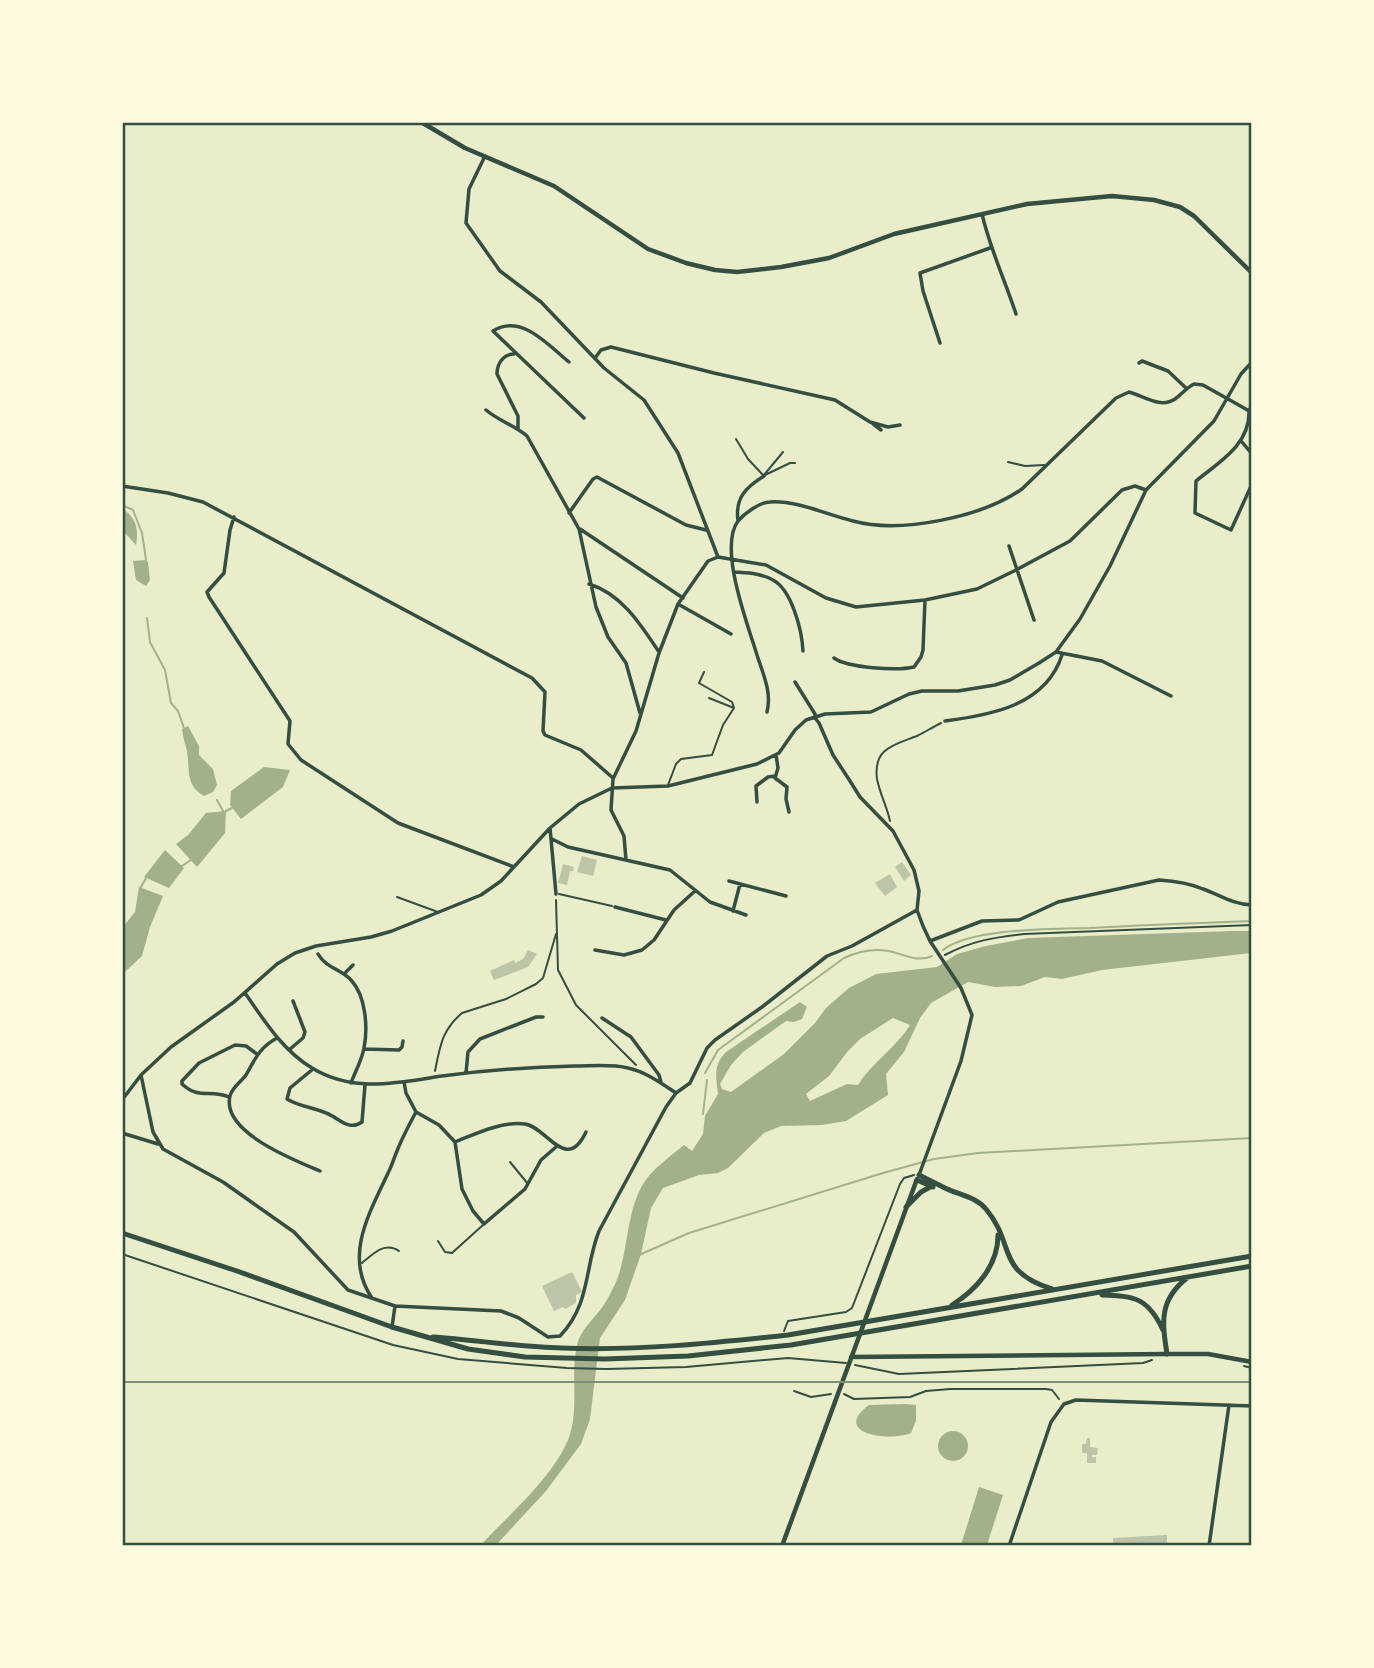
<svg xmlns="http://www.w3.org/2000/svg" width="1374" height="1668" font-family="'Asap Condensed',sans-serif">
	<style>
		.water { fill: #a3b18a; fill-rule: evenodd }
		.lines { fill: none; stroke-linecap: round; stroke-linejoin: round }
		.stream { stroke: #a3b18a; stroke-width: 2 }
		.building { fill: #bcc5a7 }
		.path { stroke: #344e41; stroke-width: 2 }
		.service { stroke: #344e41; stroke-width: 2 }
		.minor { stroke: #344e41; stroke-width: 3.5 }
		.tertiary { stroke: #344e41; stroke-width: 4.5 }
		.secondary { stroke: #344e41; stroke-width: 4.5 }
		.primary { stroke: #344e41; stroke-width: 5 }
		.trunk { stroke: #344e41; stroke-width: 5 }
		.rail { stroke: #7c8e77; stroke-width: 2 }
		.neatline { fill: none; stroke: #344e41; stroke-width: 2.5 }
	</style>
	<rect width="100%" height="100%" fill="#e9edc9"/>
	<path class="water" d="M122,508c14,10 17,20 14,37l-13,-14z
		M146,560l2,2 2,18 -4,6 -10,-6 -3,-19z
		M188,726l11,20v9l14,14 4,16 -4,7 -9,4c-19,-11 -14,-27 -17,-45 -2,-7 -4,-14 -5,-22z
		M264,767l26,3 -7,17 -42,32 -11,-14 1,-14z
		M226,811l-1,22 -28,34 -21,-23 12,-9 18,-22z
		M165,850l19,18 -15,20 -25,-11z
		M139,887l24,9 -13,31 -8,29 -16,15 -3,-2v-42l12,-15z
		M1233,931h18v22l-149,17 -40,9 -17,-2 -24,9 -26,1 -27,-5 -37,21 -11,15 -16,34 -18,22 2,21 -42,26 -24,4 -41,1 -17,7 -36,35 -10,5 -19,2 -36,13 -12,20 -10,46 -16,46 -25,38 -10,81 -9,25 -35,47 -50,54 -16,1c30,-33 70,-65 88,-106 12,-30 2,-64 9,-95 3,-15 18,-27 26,-39 5,-7 9,-16 13,-24 14,-33 9,-76 32,-105 10,-12 24,-22 36,-32l8,6 11,-17 2,-18 13,-22c-2,-17 -5,-29 8,-42l74,-50 7,5 -5,12 -8,3 -8,-1 -43,31 -12,13 -11,19 2,5 9,3 53,-38 31,-31 11,-15 23,-20 27,-14 61,-7 20,-13 29,-8 42,-8zM893,1018l17,7c-14,23 -38,37 -52,60l-11,-1 -37,17 -4,-7 23,-18 19,-25 12,-12z
		M905,1404l11,1v16l-5,12c-20,9 -81,1 -42,-28z
		M938 1446a15 15 0 1 1 30 0a15 15 0 1 1-30 0Z
		M979,1487l24,8 -16,50h-26z"/>
	<g class="lines">
		<path class="stream" d="M122,505l11,5 9,23 4,27
			M147,618l3,24 15,28 6,33 7,8 6,17
			M217,800l6,11
			M226,811l6,-3
			M182,866l9,-6
			M141,887l5,-9
			M943,950c28,-22 110,-21 147,-22 54,-3 108,-5 162,-7
			M705,1073l13,-23 126,-92c15,-7 28,-10 44,-7 16,3 29,12 44,5
			M703,1114l4,-34
			M639,1255l50,-22 194,-60 51,-14 44,-6 274,-15"/>
	</g>
	<path class="building" d="M582,856l15,4 -4,16 -16,-4z
		M902,862l9,13 -7,6 -9,-14z
		M563,864l11,3 -1,4h-3l-3,14 -9,-2z
		M890,874l7,13 -12,9 -10,-13z
		M528,950l9,4 -9,13 -34,13 -4,-9 24,-11 1,3 8,-4z
		M572,1272l10,20 -6,3v8l-11,6 -2,-2 -9,4 -12,-25z
		M1087,1438h3v9l8,1 -1,7h-5v2h4v6h-9v-10h-5v-9h4z
		M1167,1535v11h-54v-8z"/>
	<g class="lines">
		<path class="path" d="M890,821c-3,-14 -10,-27 -13,-42 -4,-31 17,-34 40,-43 8,-4 16,-9 24,-13
			M559,894l53,12
			M556,900l2,70 18,35 60,60
			M945,955c26,-14 50,-18 79,-21l228,-9
			M435,1071c5,-25 7,-41 27,-58l44,-14 30,-15 7,-6 13,-44
			M122,1254l271,91 65,14 109,9 39,1 80,-2 102,-9 58,5
			M784,1331l4,-10 58,-9 6,-4 48,-124 4,-6 10,-3
			M855,1365l44,9 244,-11 9,-3
			M1244,1366l8,2
			M794,1391l17,6 20,-3
			M844,1394l10,5 56,-2 16,-6 24,-2h96l6,1 7,9"/>
		<path class="service" d="M736,439l12,20 15,16
			M1008,462l17,4 19,-1
			M764,475l19,-23
			M765,475l25,-12h5
			M709,698l25,10
			M668,785l8,-21 5,-5 31,-4 11,-30 11,-17 -2,-6 -33,-19 5,-11
			M397,897l41,15
			M510,1162l18,22
			M438,1241l7,11 7,1 31,-28
			M362,1263c11,-9 23,-22 37,-12"/>
		<path class="minor" d="M485,156l-16,33 -3,34 34,48 41,31 63,66 40,32 34,53 40,104
			M982,214c8,35 23,66 34,100
			M940,343l-17,-52 -3,-18 70,-25
			M514,354c-11,0 -17,10 -17,20l21,42v12
			M595,358l6,-8 10,-3 103,26 121,27 35,22 18,5 12,-2
			M569,362c-21,-17 -48,-49 -76,-31l91,87
			M1139,363l3,-2 26,10 18,17
			M486,410c13,11 28,15 41,26l52,93 17,78 12,30 18,26 14,50
			M1249,411l3,-6
			M872,423l9,7
			M1242,442l10,12
			M122,486l46,7 35,9 329,176 13,14 -2,39 2,4 36,15 32,28
			M569,513l24,-34 4,-2 89,48 20,5
			M234,517l-4,13 -6,43 -17,19 2,5 81,124 -2,23 13,16 97,63 116,44
			M738,521c-3,-23 7,-33 26,-45
			M580,529l103,69
			M1009,546l25,74
			M734,572c13,1 27,1 39,8 19,10 29,51 30,71
			M589,584c33,10 52,41 70,68
			M678,604l53,30
			M1056,652l46,9 69,35
			M834,658c14,10 63,13 80,9l7,-10 2,-7 2,-50
			M795,682l20,32v4l4,5 14,32 17,26 10,16 33,34 21,39 5,21 -2,19 6,16 7,15 31,47 11,27 -11,46 -42,114
			M767,712c5,-20 -4,-38 -10,-57 -9,-30 -39,-107 -19,-134 7,-8 22,-19 32,-19 27,-2 57,13 83,19 48,13 129,-4 169,-32l94,-91 13,-6c15,4 31,17 46,7 7,-5 11,-11 19,-15l9,1 41,23 5,3c1,34 -30,51 -53,70l-1,32 36,17 21,-46
			M945,721c47,-6 101,-16 117,-66
			M776,755l2,13 -3,10 12,9 -1,12 3,13
			M757,802l-1,-16 12,-9 7,-1
			M550,828l6,66
			M552,839l16,8 102,23 40,32 36,13
			M626,860l-2,-24 -13,-26 2,-31 23,-48 23,-78 19,-49 30,-43 10,-4 48,8 60,33 30,9 69,-7 52,-11 39,-19 54,-29 52,-51 13,-4 11,4
			M729,881l57,15
			M615,907l51,13
			M917,910l-65,36 -25,10 -65,51 -47,33 -8,8 -17,35 -14,10 -10,14 -67,124c-15,38 -8,72 -39,105l-12,1 -29,-19 -18,-7 -106,-5 -47,-16 -54,-58 -71,-50 -60,-33 -10,-17 -12,-57 30,-28 63,-45 43,-38 18,-11 21,-7 55,-9 21,-6 89,-36 20,-14 49,-53 29,-24 33,-16 56,-2 89,-22 22,-11 16,-23 11,-10 19,-6 46,-2 38,-18 13,-3h36l37,-6 15,-5 29,-17 17,-11 24,-33 30,-53 36,-76 68,-69 27,-47 11,-12
			M733,911l7,-27
			M930,941l52,-20 37,-1 39,-18 101,-22c15,1 30,3 44,9 17,6 29,15 49,16
			M595,950l29,5 18,-5 12,-10 20,-30 21,-19
			M318,954c8,14 23,15 33,26 15,16 17,48 13,68 -2,12 -9,24 -13,35
			M344,974l9,-9
			M245,993c19,27 37,57 67,75 41,25 84,15 130,8 44,-6 88,-9 133,-10 17,0 37,-2 53,2 18,4 33,15 48,25
			M602,1018l29,19 28,38 2,7
			M277,1038c-17,9 -22,21 -31,37 -5,7 -14,12 -16,21 -9,36 64,64 90,75
			M364,1049l35,1 3,-3 1,-6
			M289,1050l14,-12 2,-6 -12,-31
			M313,1069l-23,19 -3,11c13,8 26,8 39,14 12,4 22,19 36,9l3,-37
			M466,1073l2,-21 12,-13 56,-22h7
			M404,1082l2,11 10,19 23,13 16,17 7,47 11,22 11,13 41,-35 16,-29 15,-13
			M229,1097c-19,-8 -30,3 -47,-13v-3l17,-18 36,-18 11,1 11,8
			M122,1100l19,-25
			M122,1133l36,11
			M455,1142c20,-8 47,-21 70,-18 22,3 41,50 61,8
			M372,1298c-29,-42 -2,-86 17,-127 3,-6 5,-13 8,-20 5,-13 12,-26 19,-39
			M392,1327l3,-21
			M1009,1546l42,-124 13,-18 12,-4 176,6
			M1209,1546l20,-141"/>
		<path class="tertiary" d="M421,122l44,26 89,38 94,63 38,14 29,7 22,2 44,-5 48,-9 65,-24 133,-30 85,-8 42,4 26,7 14,9 58,57
			M1167,1354h41l44,8"/>
		<path class="secondary" d="M851,1357l316,-3
			M782,1546l135,-367"/>
		<path class="primary" d="M122,1233l115,38 155,56"/>
		<path class="trunk" d="M919,1175c8,4 16,8 24,12 15,8 32,9 43,22 30,36 9,62 66,80
			M917,1180l16,7
			M906,1207l15,-15 11,-6
			M1102,1295c33,1 46,3 61,35
			M952,1305c24,-15 46,-39 46,-70
			M392,1327l76,22 57,8 80,2 83,-3 103,-11 461,-79
			M433,1337c43,3 86,10 129,11 75,3 152,-5 226,-13l464,-79
			M1167,1354c-5,-32 -8,-54 20,-76"/>
		<path class="rail" d="M122,1382h1130"/>
	</g>
	<rect width="1374" height="1668" fill="none" stroke="#fefae0" stroke-width="248"/>
	<rect x="124" y="124" width="1126" height="1420" class="neatline"/>
</svg>
